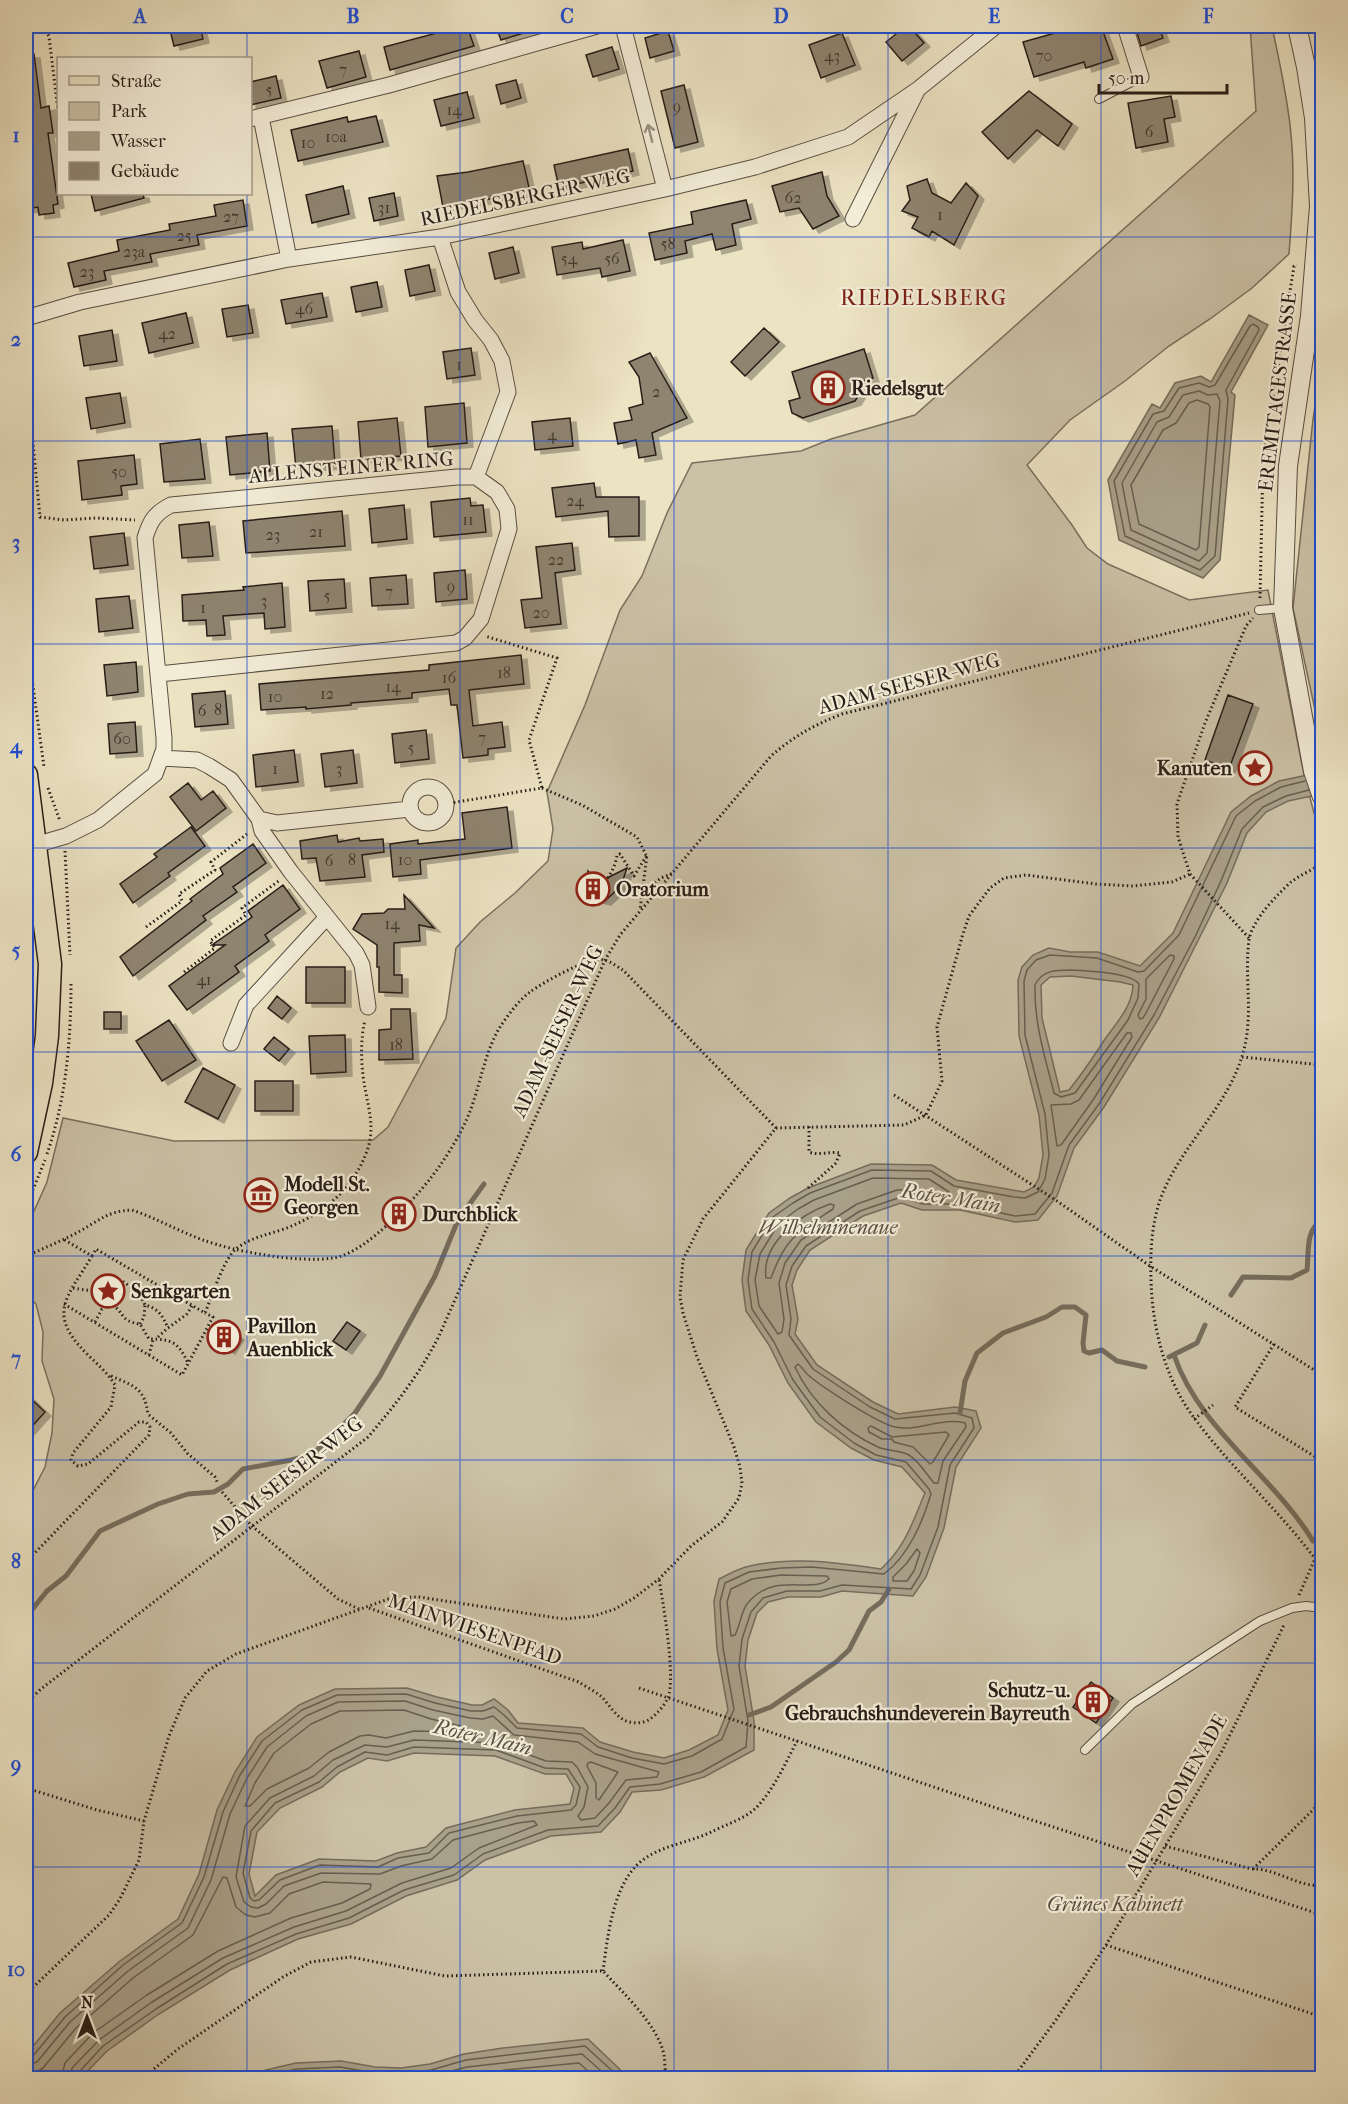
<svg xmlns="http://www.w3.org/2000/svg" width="1348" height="2104" font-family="'IM FELL French Canon',serif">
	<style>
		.green { fill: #cbc1a6; stroke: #7a6f5e; stroke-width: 1.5 }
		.water { fill: #a9a089; stroke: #756c5b; stroke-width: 1.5; fill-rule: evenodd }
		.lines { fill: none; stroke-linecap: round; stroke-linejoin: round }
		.shore { stroke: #685e50; stroke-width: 1.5 }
		.stream { stroke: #756c5b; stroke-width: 5 }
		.building { fill: #8e8470; stroke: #281d17; stroke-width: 1.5; filter: url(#shadow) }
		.service-casing { stroke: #594e42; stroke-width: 10 }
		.minor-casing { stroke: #594e42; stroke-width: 17 }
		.tertiary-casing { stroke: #594e42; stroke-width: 20 }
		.primary-casing { stroke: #281d17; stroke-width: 25 }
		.path { stroke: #281d17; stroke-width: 3; stroke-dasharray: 1.5 3; stroke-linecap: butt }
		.service { stroke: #f3edd8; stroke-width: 8 }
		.minor { stroke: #f3edd8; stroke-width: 15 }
		.tertiary { stroke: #f3edd8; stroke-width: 18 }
		.primary { stroke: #ece3c3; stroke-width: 22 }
		.oneway { stroke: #988f81 }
		.grid { fill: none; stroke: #1d4ed8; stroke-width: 1.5; stroke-opacity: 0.55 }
		.labels { text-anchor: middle; stroke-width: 4.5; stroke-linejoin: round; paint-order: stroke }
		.number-label { font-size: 16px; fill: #42372d }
		.street-label { font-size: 20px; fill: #281d17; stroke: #f3edd8 }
		.poi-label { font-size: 20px; font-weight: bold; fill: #281d17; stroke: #f3edd8; text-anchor: start }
		.park-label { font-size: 20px; font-style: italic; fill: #594e42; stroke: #f3edd8 }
		.water-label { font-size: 21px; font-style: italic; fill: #5c5145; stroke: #f3edd8 }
		.quarter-label { font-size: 22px; letter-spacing: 1.5px; fill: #7a1f14; stroke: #f3edd8 }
		.neatline { fill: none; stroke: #1d4ed8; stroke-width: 2 }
		.grid-label { font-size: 20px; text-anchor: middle; font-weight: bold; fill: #1d4ed8 }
	</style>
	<defs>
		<filter id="shadow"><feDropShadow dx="6" dy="4" stdDeviation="0" flood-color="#0004"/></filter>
	</defs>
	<rect width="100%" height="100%" fill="#ece3c3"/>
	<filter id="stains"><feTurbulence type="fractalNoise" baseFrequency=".00333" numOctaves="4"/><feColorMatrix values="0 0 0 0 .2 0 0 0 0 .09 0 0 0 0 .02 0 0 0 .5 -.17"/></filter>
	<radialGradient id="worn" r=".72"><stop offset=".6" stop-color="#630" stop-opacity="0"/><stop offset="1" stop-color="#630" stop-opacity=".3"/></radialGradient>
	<path class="green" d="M1250,26h22c7,35 16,72 19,109 4,39 1,80 -2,119l-37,34 -42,31 -41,27 -44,35 -55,39 -43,45 45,60 15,23 21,16 81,36 79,-10 36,185 18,68v1235h-1296v-574l19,-37 7,-34 2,-34 -12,-38 1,-29 -7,-28 -10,-11v-64l21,-47 16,-64 111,23 199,-1 15,-13 58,-109 10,-70 24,-26 35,-29 33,-32 5,-32 -6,-37 38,-87 35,-95 22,-34 25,-63 25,-50 109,-12 30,-12 84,-24 341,-304z
		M1322,362v380l-29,-134 20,-189z"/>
	<path class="water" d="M1249,315l19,10 -37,67 4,3 -15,165 -17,18 -84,-38 -11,-60 44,-76 8,4 15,-25 26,-7 10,6z
		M1322,772v22l-34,7 -22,11 -19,21 -20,50 -68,135 -55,89 -30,41 -17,48 -19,24 -23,2 -55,-12h-38l-21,-7 -38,13 -53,34 -13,20 -5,15 6,34 -3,15 22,31 56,37 25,12 57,-7 21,4 5,17 -25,39 -12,61 -18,49 -13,19 -71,-5 -21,6h-33l-20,5 -11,11 -9,27 -3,26 9,55v29l-50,27 -43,13 -29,2 -12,20 -19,20 -50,4 -66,24 -28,20 -51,16 -55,28 -53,15 -68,31 -71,44 -52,37 -26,27h-55v-23l34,-42 60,-52 58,-42 21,-45 18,-64 18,-38 22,-35 42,-32 36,-16 72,-1 30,9 35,8h10l12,-6 14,11 10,13 65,5 17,14 33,10 31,6 25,-8 29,-15 10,-25 -11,-61 -3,-48 5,-22c10,-5 20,-11 31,-13 43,-10 88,-3 131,3 25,-23 31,-46 44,-76l-23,-26 -28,-7 -23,-12 -35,-26 -28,-39 -19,-38 -23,-34 -4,-31 4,-30 23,-37 21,-15 18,-10 63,-24 61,1 24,15 68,12 10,-5 5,-9 4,-23 -4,-40 -20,-79 -1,-56 4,-13 11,-12 16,-7 21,4h28l42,14 33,-33 58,-121 20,-16 28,-15zM1071,976l49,6 13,3c-1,22 -16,37 -28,54 -11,17 -23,35 -36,51l-9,2 -18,-74 -1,-33 9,-8zM414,1753l81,3 50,18h21l8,14 -4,16 -55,6 -69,18 -20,19 -29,6 -21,8 -57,-2 -43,16 -21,21 -6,-22 8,-42 23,-24 42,-21 18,-15 28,-14 19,3z
		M588,2039l41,39h-391l15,-5 43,-10 45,-2 34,6 26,1 29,-4 34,-10 39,-6z"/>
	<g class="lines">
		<path class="shore" d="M1253,324l5,3 1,3 -33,60 2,9 -13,157 -15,14 -75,-34 -11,-55 39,-67 11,-3 15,-23 20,-5 10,4 6,-2 35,-59z
			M1199,391l9,4 9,-1 3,7 -13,152 -8,8 -68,-31 -9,-47 35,-61 12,-5 14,-22z
			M1197,400l11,4 2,3 -11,140 -3,3 -57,-26 -8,-39 32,-55 13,-7 13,-20z
			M1170,955l4,1v3l-27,52 -4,7 -3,1 -2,-4 8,-16v-20z
			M1071,970c16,1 59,2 68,14l-1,14 -10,22 -53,73 -14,4 -7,-4c-9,-36 -20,-70 -19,-108 7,-15 21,-15 36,-15z
			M1127,1033h4l1,4 -39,63 -32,45 -4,1 -6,-41 20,-1 8,-4z
			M873,1178l56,1 20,13 1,3 -2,2h-24l-20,-7h-7l-40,14 -56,36 -16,23 -6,20 5,36 -2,13 -4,2 -19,-28 -4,-26 5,-26 19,-31 19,-14 16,-9z
			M830,1204l4,1 -1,4c-35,23 -47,28 -62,69h-5c-5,-35 35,-64 64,-74z
			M798,1364c4,3 6,7 9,10 13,12 72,50 88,53 23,5 47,-10 70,-4l1,4 -23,34 -5,22h-4c-7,-8 -15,-22 -25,-28 -9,-5 -22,-4 -31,-8 -35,-16 -67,-45 -83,-80z
			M871,1426l21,11 54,-5 3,3 -16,27 -3,2 -17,-17 -19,-5 -2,-3h-10l-13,-7 -1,-4z
			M917,1549l3,4 -6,18 -7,10h-14v-4l13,-13z
			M781,1575l46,1 2,3c-18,16 -55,-9 -82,25 -6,8 -7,22 -12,31l-4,1 -4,-34 4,-13 21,-10z
			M404,1710l27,9 34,8 2,3 -3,2 -50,-1 -28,7 -17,-3 -9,1 -31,16 -20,16 -42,21 -17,17h-5l10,-23 19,-30 37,-29 29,-13z
			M414,1747l82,3 49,18 23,1 12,18 -4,18 -5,5 -54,6 -68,17 -20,20 -31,5 -20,9 -58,-2 -40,15 -21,20 -5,1 -4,-3 -7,-25 8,-42 24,-28 44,-21 18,-15 28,-15 22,3z
			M588,1763l3,-1 27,10 -19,28 -3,-2v-15l-9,-17z
			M26,2058l7,-2 32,-39 58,-52 59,-42 22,-46 19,-65 17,-37 22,-34 40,-31 35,-15 69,-1 29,9 36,8h12l11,-4 10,8 13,13 64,6 17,13 34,11 32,6 28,-8 30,-17 12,-30 -11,-61 -3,-46 5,-19 24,-11 32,-4 31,-1 72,7c25,-19 38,-51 47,-80l-2,-5 -23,-27 -30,-7 -22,-12 -34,-26 -27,-37 -19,-38 -22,-33 -4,-29 4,-28 21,-35 20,-14 17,-10 62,-23 59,1 23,15 60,11 11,1 13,-6 7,-13 4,-24 -4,-41 -20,-79 -1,-54 3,-11 9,-10 14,-5 47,3 41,14 6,-1 35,-36 57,-119 19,-15 26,-14 24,-6
			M26,2066l11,-4 33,-40 58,-51 60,-43 23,-48 19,-66 17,-36 20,-31 39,-31 32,-14 67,-1 28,9 37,8 13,1 10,-3 21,19 64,7 17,12 64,18 -2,5 -31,3 -17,23 -14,15 -14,2 -3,-4 6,-9 4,-20 -11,-20 -5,-5 -26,-1 -49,-18 -83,-3 -27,7 -22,-2 -32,15 -19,16 -44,22 -25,28 -9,51 8,25 7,5 7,1 8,-4 18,-18 37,-13 59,1 21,-8 31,-7 21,-19 65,-17 16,-2 3,4 -58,23 -28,20 -49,15 -56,28 -52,16 -71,31 -71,44 -53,38 -27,28 -2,10
			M26,2075l9,-2 8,-5 33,-40 57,-50 60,-43 30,-58 4,1 9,29 10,8 9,2 15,-4 19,-19 34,-12 48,2 -1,5 -28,14 -51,15 -73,33 -71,44 -54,38 -28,30 -4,15
			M77,2078l2,-6 24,-26 53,-37 71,-45 69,-30 53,-16 55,-28 50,-15 29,-21 65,-24 50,-4 17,-18 15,-21 30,-3 41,-12 45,-25 2,-26 -9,-55 3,-27 9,-27 12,-14 24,-7h33l22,-6 69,4 9,-14 18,-48 12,-62 24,-37 -2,-10 -17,-5 -60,6 -25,-12 -57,-38 -24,-34 2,-16 -5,-34 6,-19 14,-20 54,-35 41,-14 22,7h38l54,12 20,-2 17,-21 17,-48 30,-41 55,-89 41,-78 26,-56 21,-52 21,-22 23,-11 23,-6
			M254,2078l43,-9 43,-2 35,6 27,1 29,-4 35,-10 119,-14 35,32
			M286,2078l54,-3 23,3
			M424,2078l43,-11 115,-13 27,24
			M461,2078l44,-8 74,-7 17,15"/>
		<path class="stream" d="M1231,1295l12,-18 48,1 16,-8c2,-14 -2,-43 15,-48
			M1174,1355c25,74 99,120 139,186
			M1169,1357l28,-14 8,-18
			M960,1413l5,-32 12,-28 26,-20 43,-16 16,-10h13l11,8 -3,28 1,8 5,2 13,-3 15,11 28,6
			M26,1617l21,-26 19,-15 34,-45 58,-27 30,-10 26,-2 14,-8 15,-15 48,-9 21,-5 29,-28 14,-14 25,-37 55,-100 23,-56 26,-36
			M749,1715l22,-8 65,-45 13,-12 20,-39 12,-9 8,-13"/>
	</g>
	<path class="building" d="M194,26h6l3,13 -29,7 -4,-16z
		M463,26h4l7,20 -84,24 -6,-23z
		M496,26h41v3l-36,11z
		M906,26h3l15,17 -22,18 -16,-19z
		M1080,26h21l12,33 -27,9 -2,-6 -50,15 -11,-35z
		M1135,26h24l4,12 -22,8z
		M668,31l6,20 -24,7 -5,-20z
		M842,33l13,32 -34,13 -12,-33z
		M612,47l7,22 -26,8 -7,-22z
		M359,51l7,26 -39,11 -8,-27z
		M26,54h8l7,54 8,-2 4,27h-5l10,71 -5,1 1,8 -15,2 -1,-8 -12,2z
		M276,76l5,22 -31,7v-23z
		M516,80l5,18 -20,6 -5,-19z
		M684,85l14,57 -23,6 -14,-57z
		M1029,91l43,33 -14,22 -21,-16 -29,29 -26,-27z
		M467,92l7,26 -33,8 -7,-26z
		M1171,96l4,21 -11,2 4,23 -32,6 -8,-45z
		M376,116l7,26 -85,19 -7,-31 56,-13 1,5z
		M628,149l5,22 -74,17 -5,-23z
		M523,161l7,31 -87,15 -6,-31 31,-4z
		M822,172l5,24 12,20 -26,13 -14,-21 -19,4 -8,-26z
		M927,179l5,14 19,10 15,-20 12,13 -24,49 -22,-14 -3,6 -17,-9 6,-11 -16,-6 8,-11 -3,-14z
		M343,186l6,28 -37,9 -6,-28z
		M394,193l4,23 -24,5 -5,-23z
		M91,194h52l1,4 -49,13z
		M243,200l4,26 -50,9 2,10 -49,9 2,8 -48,9 2,9 -32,7 -6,-24 51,-12 -2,-11 53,-10 -1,-6 47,-8 -2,-11z
		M746,200l5,19 -19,5 4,21 -20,5 -4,-16 -27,7 2,12 -32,7 -6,-27 44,-9 -2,-12z
		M623,240l7,31 -28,6 -2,-9 -43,7 -5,-28 30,-5 1,7z
		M513,247l6,26 -24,6 -6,-26z
		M429,265l6,26 -25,5 -5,-26z
		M377,282l5,25 -26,5 -5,-25z
		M322,293l5,24 -41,7 -5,-24z
		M248,305l5,28 -26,4 -5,-28z
		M186,313l7,30 -44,10 -7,-30z
		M764,328l15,14 -34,34 -14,-14z
		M112,330l5,31 -33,5 -5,-30z
		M471,348l4,27 -28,4 -4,-27z
		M864,349l9,29 -16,5 3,10 -5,8 -52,17 -11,-5 -3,-12 11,-3 -8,-26z
		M650,353l37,65 -35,15 4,22 -17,3 -3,-18 -18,4 -4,-21 18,-3 -3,-12 14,-4 -4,-27 -10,-15z
		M120,393l5,30 -34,6 -5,-31z
		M464,403l3,40 -39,4 -3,-40z
		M397,418l4,38 -40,3 -3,-37z
		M570,418l3,28 -38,4 -3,-28z
		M332,426l3,39 -39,3 -4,-39z
		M267,433l3,38 -40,4 -4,-38z
		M200,439l5,40 -41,3 -4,-38z
		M134,455l3,29 -16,2 1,9 -40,5 -4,-39z
		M594,483l2,14h43v39l-30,1 -1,-26 -52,6 -4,-29z
		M470,498l1,8 12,-1 3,27 -52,5 -3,-35z
		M404,505l3,34 -35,4 -3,-34z
		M342,511l3,35 -99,7 -3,-32z
		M209,522l4,34 -31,2 -3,-33z
		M124,533l4,32 -34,4 -4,-32z
		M572,543l3,27 -20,3 6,51 -36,4 -4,-28 21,-2 -6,-51z
		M465,570l2,29 -31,3 -2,-29z
		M406,575l2,29 -36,2 -2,-28z
		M344,579l2,29 -36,3 -2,-30z
		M282,583l3,44 -20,2 -1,-16 -41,3 2,19 -18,1 -1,-16 -23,1 -1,-26 62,-5 -1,-3z
		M129,596l4,32 -34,4 -3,-33z
		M521,655l3,29 -55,6 4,36 29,-4 3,25 -17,2v6l-25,3 -6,-53h-6l-2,-16 -37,4v5l-61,5v2l-45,4v-2l-45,3 -2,-26 170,-14v-5z
		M136,662l2,30 -31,4 -3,-31z
		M225,691l3,33 -33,3 -3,-33z
		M1228,695l25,9 -24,65 -24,-9z
		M135,722l2,30 -27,2 -2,-30z
		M426,730l3,29 -34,4 -3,-29z
		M294,750l4,32 -42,5 -3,-32z
		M353,750l4,33 -32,4 -4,-33z
		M188,783l13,17 12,-9 13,17 -30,23 -26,-34z
		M507,807l5,41 -92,12 1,14 -28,3 -3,-33 28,-4v4l47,-5 -3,-26z
		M191,827l14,19 -37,27 2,3 -37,27 -13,-19 37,-27 -3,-3z
		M337,835l1,7 21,-4 1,3 23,-2 1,13 -22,3 3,22 -45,4 -4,-23 -14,1 -2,-18z
		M253,844l13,19 -33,24 4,5 -34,24 3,4 -73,56 -13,-19 72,-56 -2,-2 33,-25 -3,-6z
		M627,868l-6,18 -16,15 -13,-3 -4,-7v-20l11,11z
		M283,885l17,24 -35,26 4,6 -34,25 4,6 -52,38 -18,-24 56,-41h-13l40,-28 -4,-6z
		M404,895l30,33 -15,-3 1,16 -26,2v32h8v18l-23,-1v-25h-2v-22l-24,-16 9,-15 22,-1 4,-4h17z
		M306,967h39v36h-39z
		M277,996l14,12 -9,11 -14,-11z
		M391,1009h19l3,50 -34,1v-30l12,-1z
		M104,1012h17v17h-17z
		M169,1020l27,40 -34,21 -26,-40z
		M345,1035l1,37 -35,2 -2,-38z
		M274,1037l15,12 -10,12 -15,-12z
		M203,1068l32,17 -17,34 -33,-17z
		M255,1081h38v30h-38z
		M347,1322l13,9 -14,19 -13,-9z
		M219,1323l19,13 -9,14 -19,-12z
		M26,1394l19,18 -19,21z
		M1091,1682l22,16 -17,25 -23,-16z"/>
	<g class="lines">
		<defs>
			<path id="service" d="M1099,99l42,-22
				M1259,610l24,-2
				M1085,1750l47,-46 128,-83 32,-13 14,-2 16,2"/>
			<path id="minor" d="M623,26l42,163
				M1125,26l16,51
				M261,117l28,142
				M250,119l139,-34 208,-59
				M853,219l63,-126
				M440,237l18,55 17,28 16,20 11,21 6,31 -32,85
				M26,318l54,-16 209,-43 151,-22 225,-48 90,-22 93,-30 69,-47 79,-64
				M161,758l36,2 12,6 22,14 28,39 3,12 29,41 65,81 6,12 6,42
				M410 805a18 18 0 1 1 36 0a18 18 0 1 1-36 0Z
				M259,819l18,4 133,-14
				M35,845l31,-9 32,-16 57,-46 9,-25v-11l-19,-200c5,-17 10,-25 26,-33l286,-28h19l21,15 10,17 2,20 -28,90 -16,19 -9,5 -297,31
				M231,1043l15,-38 80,-87"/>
			<path id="tertiary" d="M1297,26l9,41 8,51 5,88 -9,110 -22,150 -5,142 30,163 9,26"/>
			<path id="primary" d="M26,775l24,189 -3,72 -6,47 -15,69"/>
		</defs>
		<use href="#service" class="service-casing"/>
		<use href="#minor" class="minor-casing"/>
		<use href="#tertiary" class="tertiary-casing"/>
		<use href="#primary" class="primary-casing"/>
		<path class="path" d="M45,26l4,11 9,73
			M26,369l14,148 24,3 32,-2 39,2
			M1260,598l3,-137 31,-195 3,-1
			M26,635l18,132
			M48,788l12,33
			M542,788l40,17 55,32 9,18
			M445,804l97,-16 -13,-48 28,-82 -72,-22
			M65,851l5,104
			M602,885c7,-7 14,-20 15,-30l3,-1 14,22 13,-21 -7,55
			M644,891l17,-13 12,-5
			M146,927l36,-26 -3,-7 36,-24 -4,-8 36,-28
			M1249,938l-59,-64 -12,-37 -1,-33 28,-81 41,-97 7,-8
			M184,972l31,-24 -5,-7 36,-26 -4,-7 38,-28
			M26,990l1,22
			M1242,1057l80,8
			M894,1095l163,106 93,65 172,109
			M47,1154c19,-54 24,-114 24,-171
			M808,1188l28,-25 4,-10c-10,-2 -21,3 -31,-1v-26
			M26,1207l19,-47
			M26,1253l3,2c17,-8 35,-15 51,-24 20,-11 28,-20 52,-21 24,8 46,21 71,30 33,12 95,23 130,18 34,-4 89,-66 108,-94 9,-13 18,-28 25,-43 14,-31 17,-66 34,-94 8,-12 19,-27 30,-35 14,-10 57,-35 74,-32 6,1 14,7 20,11l152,157
			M92,1256l4,-7 109,64c7,-17 19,-55 32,-65 15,-11 30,-13 47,-19 38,-14 69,-39 83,-78 8,-22 2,-41 -2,-63 -4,-20 -5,-48 0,-68
			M73,1288c17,3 24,5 37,-9l11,1 19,14 5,11c14,4 17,10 23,23l19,-14 5,-8
			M140,1294l24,-6
			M64,1304l118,71 31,-58 -8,-4
			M95,1322l7,-13 9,-5c14,8 8,17 29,20l9,15c23,0 29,3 39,24
			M140,1324l4,-7 1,-12
			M158,1337l10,-9
			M1274,1344l-39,63 87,54
			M149,1355l4,-15
			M111,1376c23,10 34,12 37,39
			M149,1415l22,18 17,21 27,23 3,7
			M1194,1419l19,-14
			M222,1492l30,34 86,73 23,11
			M1316,1560c-37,-50 -84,-91 -121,-141 -30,-39 -43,-92 -44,-140 -1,-30 1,-62 13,-89 21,-48 65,-86 79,-137 11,-38 1,-76 6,-113 3,-20 28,-45 42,-58 9,-7 21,-12 31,-18
			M26,1562l123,-127 1,-8 -4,-5h-7l-51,42 -10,2 -7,-6 2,-7 38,-46 4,-22c-7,-12 -18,-21 -28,-31 -41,-41 -20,-56 5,-98l-29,-17
			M1299,1595l23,-52
			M369,1608l210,74c7,5 16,9 23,15 7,8 13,18 22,23 8,4 19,4 26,-1 7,-5 14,-13 18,-21 8,-21 -5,-95 -9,-119
			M639,1688l393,132 290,95
			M26,1703l15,-14 327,-252c28,-33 51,-62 71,-101l166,-376 15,-25 151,-179c23,-20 43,-31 71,-42l407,-101
			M26,1788l71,22 47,11
			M1165,1846l87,23c24,-1 47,19 70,16
			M1253,1869l69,-68
			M1106,1945l216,72
			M603,1971c5,-36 10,-93 44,-114 19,-12 43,-15 64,-25 14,-7 33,-13 45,-24 18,-19 29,-44 41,-67
			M26,1994l83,-79 11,-16 19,-39 5,-39 25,-85 16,-38 22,-27 29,-17 155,-56 28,-1 145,22 30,-3 21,-7 19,-11 25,-19 32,-33 31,-24 17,-24 3,-15 -2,-16 -6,-20 -37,-90 -14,-44 -3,-16 3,-37 20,-41 73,-91 128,-3 22,-10 16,-34 -5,-54 25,-90 7,-21 21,-28 14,-10 22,-3 70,9 37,2 39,-4 18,-8
			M144,2078l5,-5 29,-24 105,-72 28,-15 40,-5 94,19 158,-5c20,22 55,54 61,84 1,7 1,16 2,23
			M1013,2078l43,-58 50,-75 85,-142 31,-52 62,-126"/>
		<use href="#service" class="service"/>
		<use href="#minor" class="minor"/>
		<use href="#tertiary" class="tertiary"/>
		<use href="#primary" class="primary"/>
	</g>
	<defs><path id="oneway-shaft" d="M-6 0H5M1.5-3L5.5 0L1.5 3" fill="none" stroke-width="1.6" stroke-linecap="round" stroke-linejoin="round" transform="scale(1.5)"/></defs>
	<use class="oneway" href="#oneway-shaft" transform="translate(650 133) rotate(-104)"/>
	<path class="grid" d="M247,26v32M460,26v2052M674,26v2052M888,26v2052M1101,26v2052M247,194v1884M26,237h1296M26,441h1296M26,644h1296M26,848h1296M26,1052h1296M26,1256h1296M26,1460h1296M26,1663h1296M26,1867h1296"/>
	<defs>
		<symbol id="building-ring" viewBox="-11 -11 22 22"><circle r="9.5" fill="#f3edd8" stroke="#8f2418" stroke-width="1.5"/><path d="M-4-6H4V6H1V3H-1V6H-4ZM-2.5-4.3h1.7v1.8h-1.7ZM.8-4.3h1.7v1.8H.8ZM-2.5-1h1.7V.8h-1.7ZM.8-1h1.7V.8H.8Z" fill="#8f2418"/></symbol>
		<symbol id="sight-ring" viewBox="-11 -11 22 22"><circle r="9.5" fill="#f3edd8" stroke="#8f2418" stroke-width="1.5"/><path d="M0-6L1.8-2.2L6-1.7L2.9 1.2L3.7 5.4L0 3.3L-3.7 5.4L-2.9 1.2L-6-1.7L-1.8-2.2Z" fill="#8f2418"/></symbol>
		<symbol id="museum-ring" viewBox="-11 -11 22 22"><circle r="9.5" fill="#f3edd8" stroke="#8f2418" stroke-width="1.5"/><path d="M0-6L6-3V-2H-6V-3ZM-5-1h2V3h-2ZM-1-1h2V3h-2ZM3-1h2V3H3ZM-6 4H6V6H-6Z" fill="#8f2418"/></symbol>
	</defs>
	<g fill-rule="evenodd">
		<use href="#building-ring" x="809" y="369" width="38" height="38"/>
		<use href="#sight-ring" x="1236" y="749" width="38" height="38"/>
		<use href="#building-ring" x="574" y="870" width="38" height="38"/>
		<use href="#museum-ring" x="242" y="1176" width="38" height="38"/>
		<use href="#building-ring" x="380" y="1195" width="38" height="38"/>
		<use href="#sight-ring" x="89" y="1272" width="38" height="38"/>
		<use href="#building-ring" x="205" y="1318" width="38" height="38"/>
		<use href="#building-ring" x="1074" y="1683" width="38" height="38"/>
	</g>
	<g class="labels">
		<g class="number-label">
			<text x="832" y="61">43</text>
			<text x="1044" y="61">70</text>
			<text x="343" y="75">7</text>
			<text x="269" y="95">5</text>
			<text x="677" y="112">9</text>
			<text x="454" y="115">14</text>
			<text x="1149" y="137">6</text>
			<text x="336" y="142">10a</text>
			<text x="308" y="148">10</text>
			<text x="793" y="203">62</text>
			<text x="384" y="213">31</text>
			<text x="940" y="220">1</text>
			<text x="231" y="222">27</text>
			<text x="184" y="241">25</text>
			<text x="668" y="249">58</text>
			<text x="134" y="257">23a</text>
			<text x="569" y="264">54</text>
			<text x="612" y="264">56</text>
			<text x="87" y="277">23</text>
			<text x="304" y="314">46</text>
			<text x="167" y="339">42</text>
			<text x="459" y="370">1</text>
			<text x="656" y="397">2</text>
			<text x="552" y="440">4</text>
			<text x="119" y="477">50</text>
			<text x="575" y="506">24</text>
			<text x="468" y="525">11</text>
			<text x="316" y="537">21</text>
			<text x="273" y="540">23</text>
			<text x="556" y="565">22</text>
			<text x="451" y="592">9</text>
			<text x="389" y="597">7</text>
			<text x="327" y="601">5</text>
			<text x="264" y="606">3</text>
			<text x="203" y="613">1</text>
			<text x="541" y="618">20</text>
			<text x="504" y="678">18</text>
			<text x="449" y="683">16</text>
			<text x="393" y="692">14</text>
			<text x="327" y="699">12</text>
			<text x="275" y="702">10</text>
			<text x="218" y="715">8</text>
			<text x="202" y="716">6</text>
			<text x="482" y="743">7</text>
			<text x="122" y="744">60</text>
			<text x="411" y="753">5</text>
			<text x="275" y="774">1</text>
			<text x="339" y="774">3</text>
			<text x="352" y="865">8</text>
			<text x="405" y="865">10</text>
			<text x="329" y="866">6</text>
			<text x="392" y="929">14</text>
			<text x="204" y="985">41</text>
			<text x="396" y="1050">18</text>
		</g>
		<g class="street-label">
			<text transform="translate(525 197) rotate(-12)" y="7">RIEDELSBERGER WEG</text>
			<text transform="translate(1277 392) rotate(-83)" y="7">EREMITAGESTRASSE</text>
			<text transform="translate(351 467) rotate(-5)" y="7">ALLENSTEINER RING</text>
			<text transform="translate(909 683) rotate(-15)" y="7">ADAM-SEESER-WEG</text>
			<text transform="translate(557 1031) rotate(-65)" y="7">ADAM-SEESER-WEG</text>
			<text transform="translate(286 1478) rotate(-38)" y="7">ADAM-SEESER-WEG</text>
			<text transform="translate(475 1629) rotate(19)" y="7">MAINWIESENPFAD</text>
			<text transform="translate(1176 1795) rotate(-60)" y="7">AUENPROMENADE</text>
		</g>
		<g class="poi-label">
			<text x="851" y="395">Riedelsgut</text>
			<text x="1232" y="775" text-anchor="end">Kanuten</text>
			<text x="616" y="896">Oratorium</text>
			<text x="284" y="1191">Modell St.<tspan x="284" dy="23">Georgen</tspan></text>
			<text x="422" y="1221">Durchblick</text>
			<text x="131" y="1298">Senkgarten</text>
			<text x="247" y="1333">Pavillon<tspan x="247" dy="23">Auenblick</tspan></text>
			<text x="1070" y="1697" text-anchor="end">Schutz- u.<tspan x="1070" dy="23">Gebrauchshundeverein Bayreuth</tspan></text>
		</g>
		<g class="park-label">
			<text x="828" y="1234">Wilhelminenaue</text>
			<text x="1115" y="1911">Grünes Kabinett</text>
		</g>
		<g class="water-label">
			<text transform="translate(951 1198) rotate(9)" y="7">Roter Main</text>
			<text transform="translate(483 1737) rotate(13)" y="7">Roter Main</text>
		</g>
		<g class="quarter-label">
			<text x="924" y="305">RIEDELSBERG</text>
		</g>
	</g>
	<rect width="1348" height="2104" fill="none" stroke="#ece3c3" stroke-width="66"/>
	<rect x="57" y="57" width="195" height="138" fill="#f3edd8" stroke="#a29a8b" stroke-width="1.5"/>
	<rect x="69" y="76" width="30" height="9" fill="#ece3c3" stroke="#a29a8b" stroke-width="1.5"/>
	<text x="111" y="87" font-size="18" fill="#281d17">Straße</text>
	<rect x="69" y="102" width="30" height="18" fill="#cbc1a6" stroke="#a29a8b" stroke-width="1.5"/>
	<text x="111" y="117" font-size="18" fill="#281d17">Park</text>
	<rect x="69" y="132" width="30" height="18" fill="#a9a089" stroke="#a29a8b" stroke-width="1.5"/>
	<text x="111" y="147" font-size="18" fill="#281d17">Wasser</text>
	<rect x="69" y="162" width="30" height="18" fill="#8e8470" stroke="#a29a8b" stroke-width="1.5"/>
	<text x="111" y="177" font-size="18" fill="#281d17">Gebäude</text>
	<g transform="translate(87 2017)" stroke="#f3edd8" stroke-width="4.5" paint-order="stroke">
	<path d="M0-4.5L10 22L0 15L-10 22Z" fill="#281d17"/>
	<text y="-9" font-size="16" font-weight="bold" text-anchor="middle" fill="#281d17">N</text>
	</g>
	<path d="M1099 84v9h128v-9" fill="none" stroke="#281d17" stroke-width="3"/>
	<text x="1108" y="84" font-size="18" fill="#281d17" stroke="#f3edd8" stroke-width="4.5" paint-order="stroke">50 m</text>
	<rect x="33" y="33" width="1282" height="2038" class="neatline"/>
	<g class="grid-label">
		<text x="140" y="23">A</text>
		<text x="353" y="23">B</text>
		<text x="567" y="23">C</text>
		<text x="781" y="23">D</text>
		<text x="994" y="23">E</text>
		<text x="1208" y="23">F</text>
		<text x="16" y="142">1</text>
		<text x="16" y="346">2</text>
		<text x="16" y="549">3</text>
		<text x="16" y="753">4</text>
		<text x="16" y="957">5</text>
		<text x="16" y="1161">6</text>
		<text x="16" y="1365">7</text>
		<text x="16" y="1568">8</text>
		<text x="16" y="1772">9</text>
		<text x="16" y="1976">10</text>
	</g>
	<rect width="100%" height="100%" filter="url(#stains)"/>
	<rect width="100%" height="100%" fill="url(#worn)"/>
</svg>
